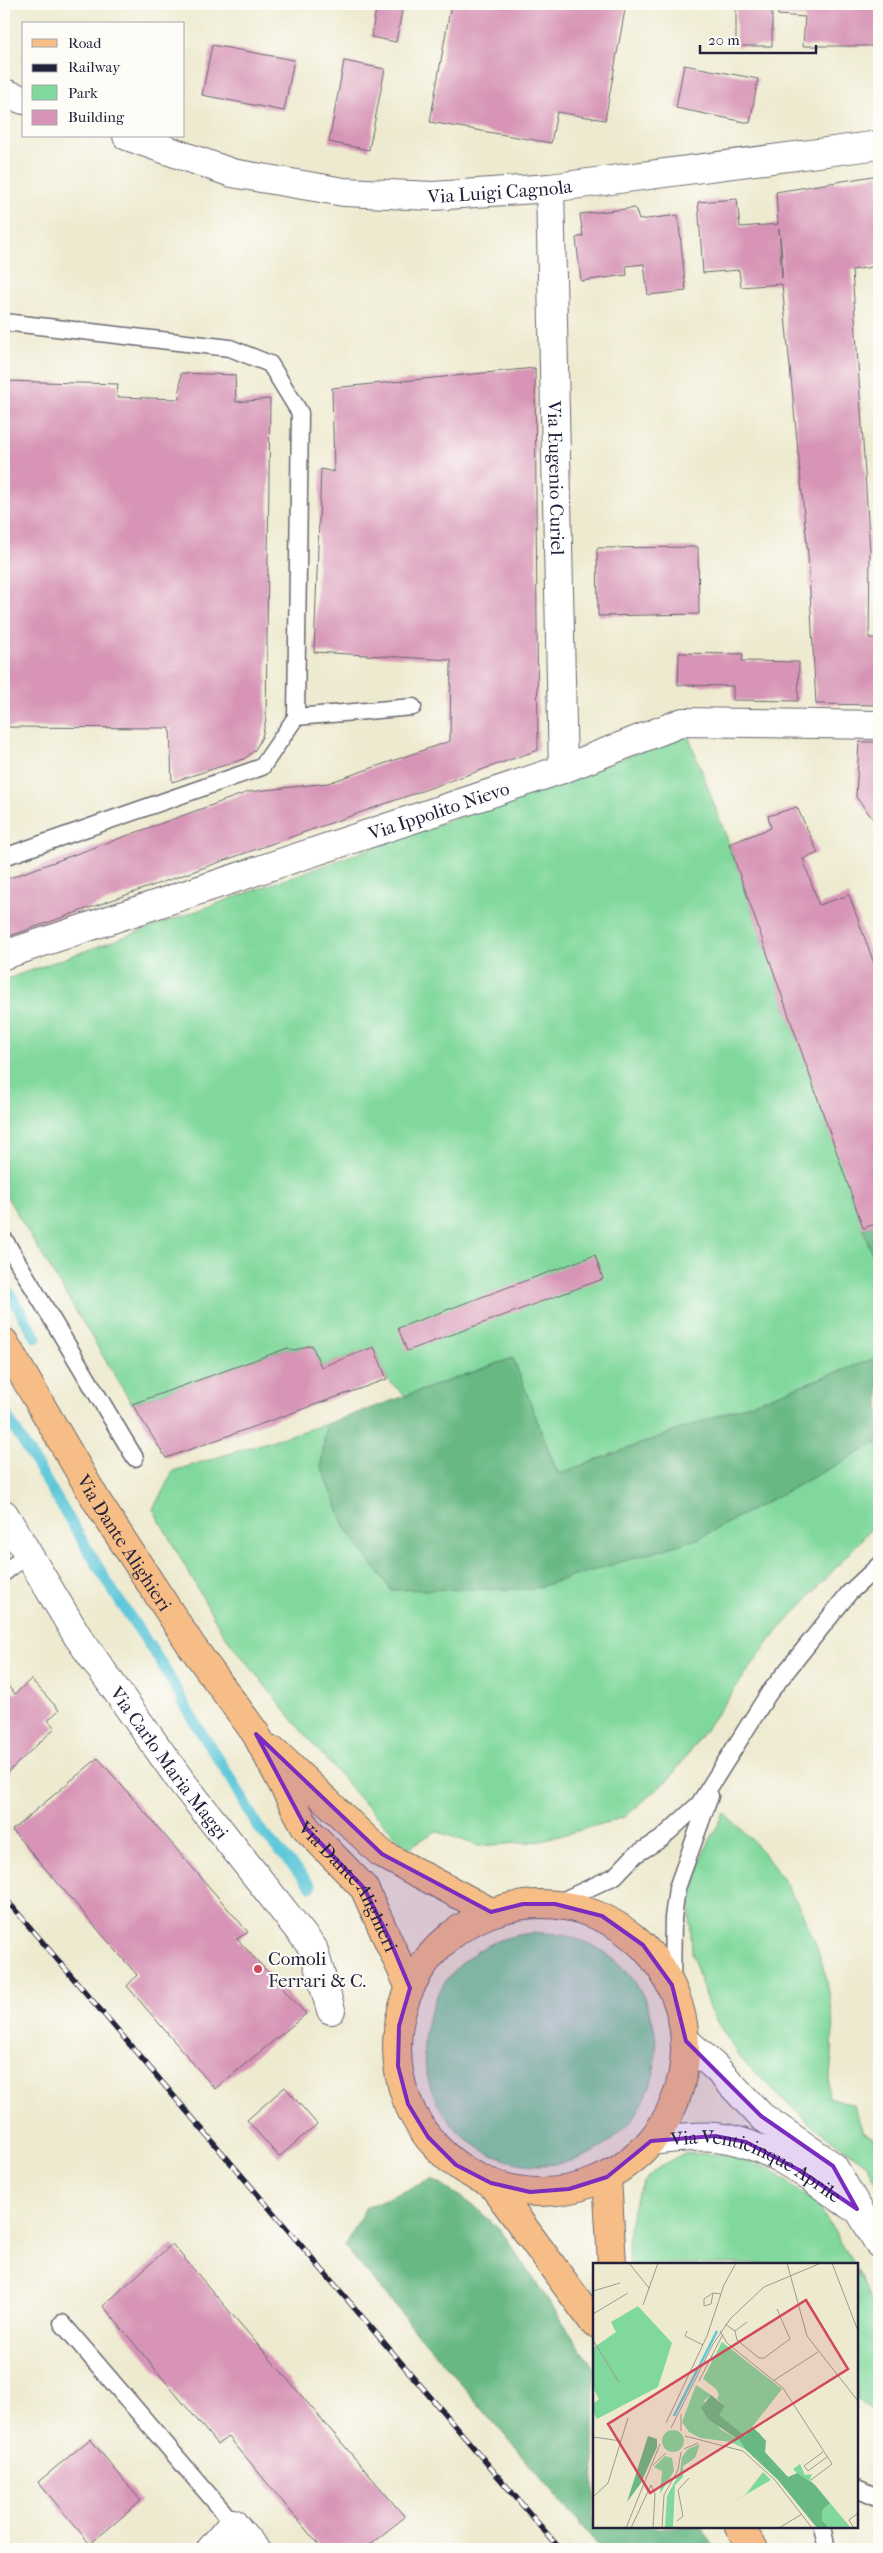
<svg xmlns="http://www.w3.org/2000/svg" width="883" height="2553" font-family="'IM FELL French Canon',serif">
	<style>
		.green { fill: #80d89c; stroke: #517d6c }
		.forest { fill: #68b884; stroke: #456d60 }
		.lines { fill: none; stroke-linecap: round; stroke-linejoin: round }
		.stream { stroke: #5ec7d9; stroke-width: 11 }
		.building { fill: #d794b6; fill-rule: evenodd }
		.service-casing { stroke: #69686f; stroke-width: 19 }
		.minor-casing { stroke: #69686f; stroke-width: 30 }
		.tertiary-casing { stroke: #69686f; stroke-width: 30 }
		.primary-casing { stroke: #69686f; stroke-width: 30 }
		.service { stroke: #fff; stroke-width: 16 }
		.minor { stroke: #fff; stroke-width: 28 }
		.tertiary { stroke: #fff; stroke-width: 28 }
		.primary { stroke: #f6be86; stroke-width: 28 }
		.rail-casing { stroke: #22223b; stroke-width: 5.5 }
		.rail { stroke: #fdfcf7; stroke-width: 4; stroke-dasharray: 11; stroke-linecap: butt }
		.marked { fill: #7b2cbf; fill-opacity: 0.2; stroke: #7b2cbf; stroke-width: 4; stroke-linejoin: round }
		.poi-dot { fill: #d1495b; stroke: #fdfcf7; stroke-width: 2 }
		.labels { text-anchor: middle; stroke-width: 4; stroke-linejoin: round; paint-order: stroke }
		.street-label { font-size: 19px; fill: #22223b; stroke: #fdfcf7 }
		.poi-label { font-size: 19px; fill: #22223b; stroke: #fdfcf7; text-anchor: start }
		.inset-river { fill: none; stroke: #5ec7d9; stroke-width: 2.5 }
		.inset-road { fill: none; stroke: #9c9a94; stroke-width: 1 }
		.view { fill: #d1495b; fill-opacity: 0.15; stroke: #d1495b; stroke-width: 2.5 }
		.inset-edge { fill: none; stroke: #22223b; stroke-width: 2.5 }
	</style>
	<rect width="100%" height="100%" fill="#fdfcf7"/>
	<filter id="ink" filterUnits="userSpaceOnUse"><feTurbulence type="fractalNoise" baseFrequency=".02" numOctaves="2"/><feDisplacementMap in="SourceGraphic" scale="10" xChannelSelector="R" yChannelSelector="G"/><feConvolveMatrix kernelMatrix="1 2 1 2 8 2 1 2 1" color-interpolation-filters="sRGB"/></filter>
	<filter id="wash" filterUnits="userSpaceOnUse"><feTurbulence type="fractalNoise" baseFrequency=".0096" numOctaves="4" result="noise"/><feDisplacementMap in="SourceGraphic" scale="20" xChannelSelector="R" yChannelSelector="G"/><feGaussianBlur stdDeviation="1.12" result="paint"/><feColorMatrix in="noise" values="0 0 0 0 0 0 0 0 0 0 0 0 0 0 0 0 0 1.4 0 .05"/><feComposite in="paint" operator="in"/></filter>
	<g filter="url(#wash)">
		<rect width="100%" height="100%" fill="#eeead0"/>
		<path class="green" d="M688,735l41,109 150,427v86l-321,117 -45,-116 -108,38 -18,-17 -13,-32 -53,20 -9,-22 -21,6 -3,-3 -156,56 -128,-212v-212z
			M326,1424l-5,42 376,73 182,-97v78l-108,119 -100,138 -46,40 -83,24 -63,5 -43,-15 -28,17 -40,-40 -68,-79 -78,-97 -69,-123 20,-38z
			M724,1813c57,49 97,118 107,192 4,31 0,61 -3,92l26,8 9,28 16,6v48l-12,-22 -64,-47 -64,-61 -29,-46 -18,-57 -2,-41 8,-49z
			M424 2049a116 116 0 1 1 232 0a116 116 0 1 1-232 0Z
			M685,2153l43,2 42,14 48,36 36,59h-224c-6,-23 2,-74 22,-91 9,-8 23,-14 33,-20z
			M857,2269l22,51v96l-22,-17z"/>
		<path class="forest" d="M879,1223v51l-16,-46z
			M879,1357v85l-182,97 -165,50 -141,1 -45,-62 -25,-62 5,-42 187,-66 45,116z
			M432,2179l38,24 30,26 94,139v159h107l15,22h-115l-256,-302 20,-39z"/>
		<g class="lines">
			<path class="stream" d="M4,1284l32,54
				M4,1411l110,182 48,71 31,56 39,60 26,47 53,59"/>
		</g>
		<g id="blocks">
			<path class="building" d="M377,4l26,2 -7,36 -25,-5z
				M451,4h175l-21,116 -48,-8 -6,31 -121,-21z
				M736,4h36v42h-36z
				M777,4h102v42h-76l2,-29 -27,-2z
				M212,45l82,15 -10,51 -82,-16z
				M344,61l41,8 -16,81 -40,-8z
				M684,65l74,14 -8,44 -74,-15z
				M879,175v91l-27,4 18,282 -1,86h10v67l-63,-1 -8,-149 -26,-271 -41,3 -2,-17 -36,3 -5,-71 39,-3 3,28 38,-3 -2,-32zM779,229l3,25v24z
				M635,208l4,12 39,-5 8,76 -38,4 -4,-31 -18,2 1,9 -46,6 -5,-43 7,-2 -3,-22z
				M535,368l3,382 -534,188v-58l244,-88 80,-9 122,-42 1,-81 -137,-8 7,-183 13,3 -2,-84z
				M181,373l54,2 1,27 34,-3 -4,320 -4,18 -7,13 -11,9 -72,23 -2,-54 -166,-1v-346l114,3 -1,13 62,2z
				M698,547l1,67 -101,2 -1,-68z
				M679,653l64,1 -1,7 57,1 -1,39 -65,-1v-14l-55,-1z
				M859,742h20v85l-23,-30z
				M797,807l21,46 -15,6 16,46 30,-10 30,82v246l-16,5 -134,-384 42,-16 -3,-12z
				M595,1255l8,24 -196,72 -9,-23z
				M312,1345l9,22 53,-20 13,32 -221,79 -34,-54 156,-56 3,3z
				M31,1679l28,31 -11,10 7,8 -51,48v-94l11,12z
				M98,1758l150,174 -11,7 69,75 -91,75 -88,-103 10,-11 -125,-145z
				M285,2087l32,37 -38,33 -32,-37z
				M172,2244l233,273 -41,32h-42l-93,-112 -12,7 -114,-138z
				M90,2439l51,62 -51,43 -52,-62z"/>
		</g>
	</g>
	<g filter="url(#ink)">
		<use href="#blocks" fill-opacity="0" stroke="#69686f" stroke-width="1"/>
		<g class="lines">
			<defs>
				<path id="service" d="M4,322l226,26 40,16 30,49 -4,304 -34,50 -258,90
					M296,717l117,-10
					M4,1239l131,219
					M4,1573l24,-20
					M555,1904l60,-28 20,-21 26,-16 38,-35 70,-111 80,-100 30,-28
					M672,1985l1,-67 4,-30 33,-92
					M62,2323l171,200
					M857,2488l22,10
					M822,2527l5,22"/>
				<g id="minor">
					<path d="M4,93l20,7"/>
					<path id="s1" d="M127,136l105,37 112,19 89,4 117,-8 329,-43"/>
					<path id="s2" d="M550,188l13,581"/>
					<path id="s3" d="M4,955l559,-186 120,-47 196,3"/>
					<path id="s4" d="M4,1514l74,123 103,144 132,167 18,62"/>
					<path d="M211,2549l22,-26 22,26"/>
				</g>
				<g id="tertiary">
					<path d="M686,2041l30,27 45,48 72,50 46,78"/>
					<path id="s5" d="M651,2141c21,-2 44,-6 65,-4 51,5 95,41 135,69"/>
				</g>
				<g id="primary">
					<path id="s6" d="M4,1342l94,161 93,142 65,89 50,94 58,60 46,100"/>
					<path d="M274,1751l108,103 109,58"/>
					<circle cx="541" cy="2048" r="144"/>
					<path d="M607,2177l5,87"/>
					<path d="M491,2183l103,140"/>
					<path d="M739,2527l15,22"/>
				</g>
			</defs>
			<use href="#service" class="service-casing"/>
			<use href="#minor" class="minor-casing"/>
			<use href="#tertiary" class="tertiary-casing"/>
			<use href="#primary" class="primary-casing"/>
			<use href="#service" class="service"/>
			<use href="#minor" class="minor"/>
			<use href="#tertiary" class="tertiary"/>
			<use href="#primary" class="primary"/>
			<defs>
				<path id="rail" d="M4,1897l556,652"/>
			</defs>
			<use href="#rail" class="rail-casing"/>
			<use href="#rail" class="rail"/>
		</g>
	</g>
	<path class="marked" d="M256,1734l126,120 109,58 32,-8h32l47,12 41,29 29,40 14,56 75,75 72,50 24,43 -58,-39 -53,-28 -31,-6 -64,5 -44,36 -38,12 -39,3 -39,-9 -35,-18 -28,-28 -20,-33 -10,-38 1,-40 11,-38 -21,-50 -25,-50 -58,-60z"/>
	<circle class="poi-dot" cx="258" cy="1969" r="5"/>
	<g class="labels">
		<g class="street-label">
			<text dy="7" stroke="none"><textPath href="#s1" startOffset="381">Via Luigi Cagnola</textPath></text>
			<text dy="7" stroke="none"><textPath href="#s2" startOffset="290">Via Eugenio Curiel</textPath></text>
			<text dy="7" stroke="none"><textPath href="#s3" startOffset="458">Via Ippolito Nievo</textPath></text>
			<text dy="7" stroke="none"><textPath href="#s6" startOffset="234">Via Dante Alighieri</textPath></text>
			<text dy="7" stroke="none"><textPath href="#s4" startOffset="299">Via Carlo Maria Maggi</textPath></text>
			<text dy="7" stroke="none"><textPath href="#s6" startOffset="646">Via Dante Alighieri</textPath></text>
			<text dy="7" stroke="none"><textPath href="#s5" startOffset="112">Via Venticinque Aprile</textPath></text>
		</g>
		<g class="poi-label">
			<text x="268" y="1965">Comoli<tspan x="268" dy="22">Ferrari &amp; C.</tspan></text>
		</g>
	</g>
	<g transform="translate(593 2263)">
		<rect width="265" height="265" fill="#eeead0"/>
		<path d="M45,43l34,37 -14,44 -61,32 -4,-7v-8l6,-5 -6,-11v-40l23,-16 -5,-10zM129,79l60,47 -37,47 -27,-21 7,-9 -8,-7 2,-4 -3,-6 -13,-10zM103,122l15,10 -7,6 16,28 20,12 5,8 -14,-7 -31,-4 -11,-6 -7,-10zM69 178a11 11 0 1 1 22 0a11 11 0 1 1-22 0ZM107,181l-5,14 -12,8v11l-8,8 -2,43h-8l2,-32 13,-24 2,-15 6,-8zM72,193l7,2 2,13 -14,23 2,-23 -8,-4zM207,201l5,11 7,-1 -2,6 5,5 -10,-3 -12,-13zM170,209l8,8 -36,21 11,-7zM237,240l21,25h-22l-7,-8v-11z" fill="#80d89c"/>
		<path d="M118,132l14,11 -6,9 26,21 7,-9 7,6 7,8 -1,11 23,25 9,-4 18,12 15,18 -8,7v10l7,8h-12l-39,-48 -33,-31 -5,-8 -32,-22 -7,-11zM55,173l9,3v8l-16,36 -14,19z" fill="#68b884"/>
		<path class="inset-river" d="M81,153l43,-85"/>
		<path class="inset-road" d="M36,0l20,25M194,0l20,73 51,65M239,0l26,68M0,28l27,-8M120,30l-9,6v7l7,-2 2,-11 8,1M50,42l15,-42M0,51l35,-21M132,61l10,7 12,-9M94,68l-2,5 18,9M127,68l7,12 56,45 49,76 -21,16M142,68l2,9 22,18h5l26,-19 -13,-30M0,77l26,42M106,118l24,-47M180,118l45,-29M73,160l41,-87 17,-51 12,-22M78,165l42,-84 18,-26 33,-31 57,-24M88,168v-17M92,173l58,15 32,29 37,48M0,174l28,4M91,186l14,-6M230,189l-19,14 4,5 19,-14M60,202l13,-12M0,234l15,-14 20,-65M84,258l6,-5 -5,-26 11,-12M33,265l34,-84M38,265l20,-43 4,9 -2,34M69,265l2,-33 14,-25 3,-18M186,265l23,-14M261,265l-5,-8 9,-7"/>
		<path class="view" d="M213,37l42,69 -198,124 -42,-69z"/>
		<rect width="265" height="265" class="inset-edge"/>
	</g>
	<rect width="883" height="2553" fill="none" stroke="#fdfcf7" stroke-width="20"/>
	<rect x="22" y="22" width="162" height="115" fill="#fdfcf7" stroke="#a5a5ac"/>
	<rect x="32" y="39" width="25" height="8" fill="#f6be86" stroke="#a5a5ac"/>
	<text x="68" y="48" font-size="15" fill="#22223b">Road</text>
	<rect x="32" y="64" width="25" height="8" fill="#22223b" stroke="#a5a5ac"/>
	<text x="68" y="72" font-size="15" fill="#22223b">Railway</text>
	<rect x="32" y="85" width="25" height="15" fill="#80d89c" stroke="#a5a5ac"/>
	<text x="68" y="98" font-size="15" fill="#22223b">Park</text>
	<rect x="32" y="110" width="25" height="15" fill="#d794b6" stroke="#a5a5ac"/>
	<text x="68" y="122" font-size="15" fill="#22223b">Building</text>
	<path d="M700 45v8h116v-8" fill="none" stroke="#22223b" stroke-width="2.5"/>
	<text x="708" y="45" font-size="15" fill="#22223b" stroke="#fdfcf7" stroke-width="4" paint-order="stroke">20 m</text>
</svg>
